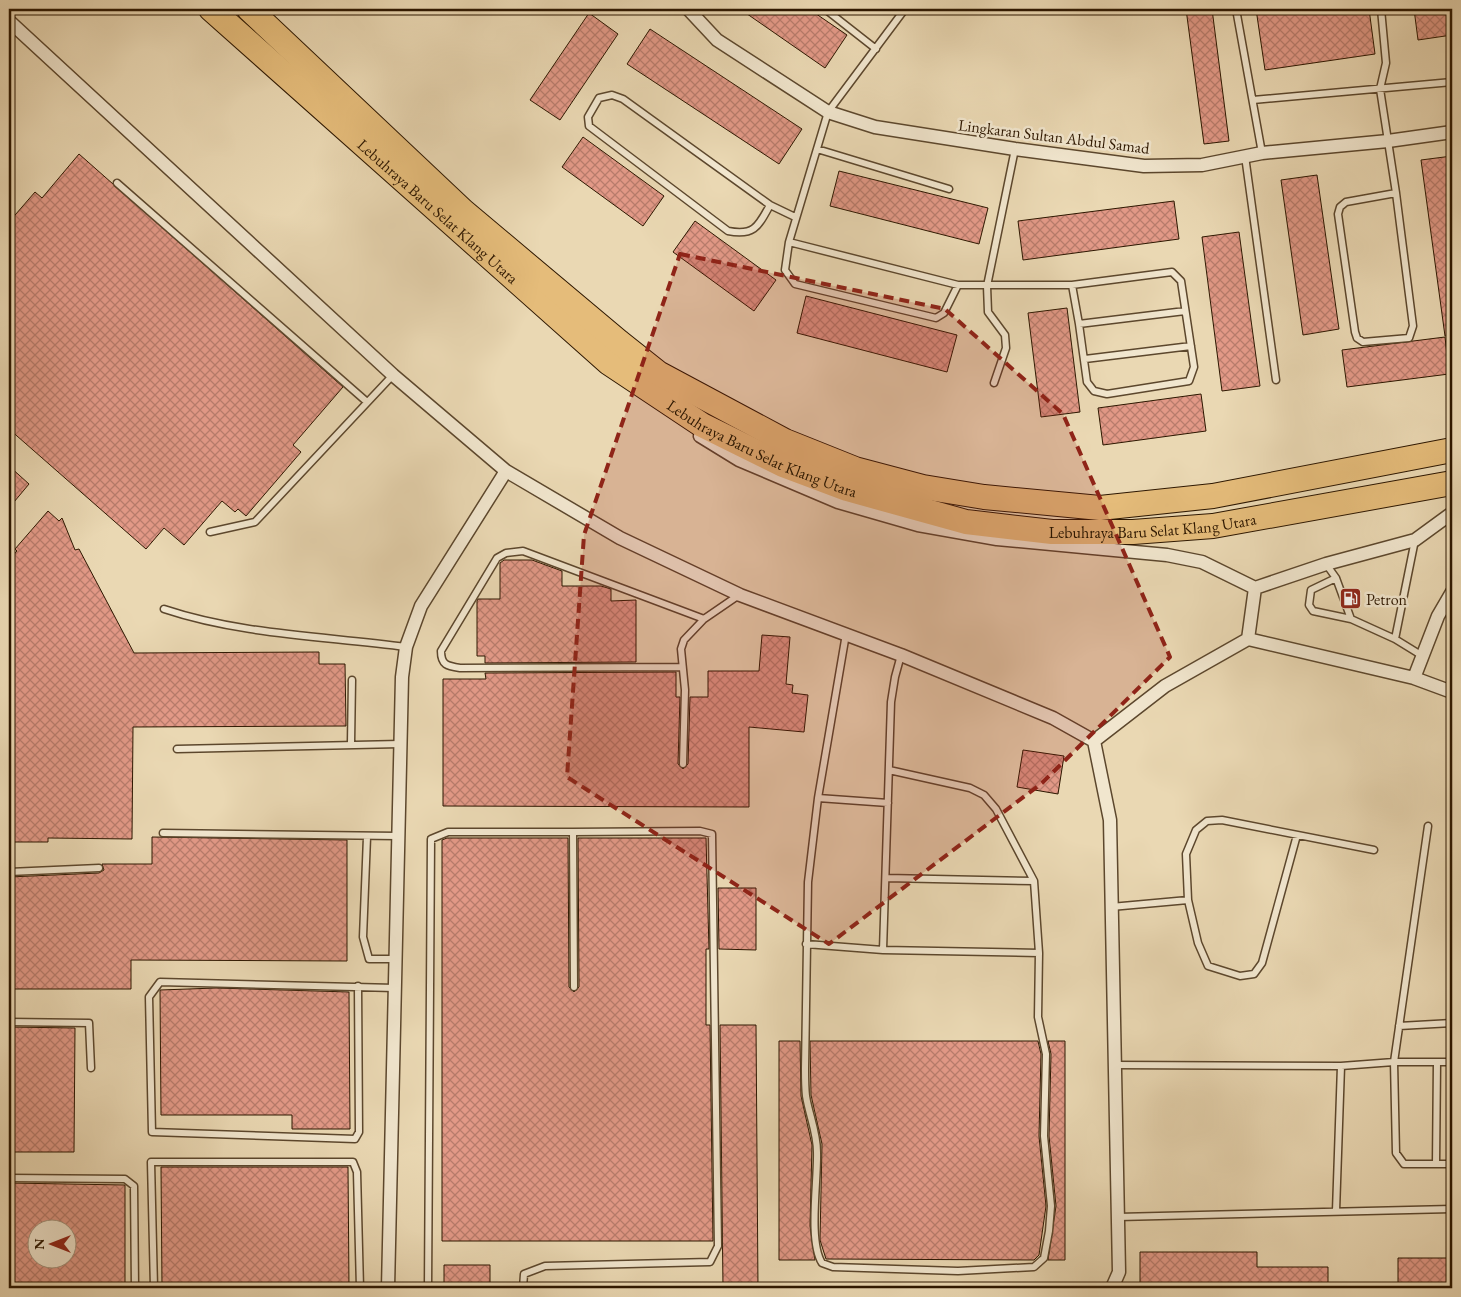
<svg xmlns="http://www.w3.org/2000/svg" width="1461" height="1297" font-family="'EB Garamond',serif">
	<style>
		.building { fill: url(#building-cross-hatch); stroke: #2d1700; fill-rule: evenodd }
		.lines { fill: none; stroke-linecap: round; stroke-linejoin: round }
		.service-casing { stroke: #5c472d; stroke-width: 9 }
		.minor-casing { stroke: #5c472d; stroke-width: 15 }
		.motorway-casing { stroke: #2d1700; stroke-width: 26 }
		.service { stroke: #f1e6ce; stroke-width: 6 }
		.minor { stroke: #f1e6ce; stroke-width: 12 }
		.motorway { stroke: #e5bc7a; stroke-width: 24 }
		.marked { fill: #8f2418; fill-opacity: 0.2; stroke: #8f2418; stroke-width: 4; stroke-dasharray: 10 6; stroke-linejoin: round }
		.labels { text-anchor: middle; stroke-width: 5; stroke-linejoin: round; paint-order: stroke }
		.street-label { font-size: 16px; fill: #2d1700; stroke: #f1e6ce }
		.poi-label { font-size: 16px; fill: #2d1700; stroke: #f1e6ce; text-anchor: start }
	</style>
	<defs>
		<pattern id="building-cross-hatch" width="8" height="8" patternUnits="userSpaceOnUse" patternTransform="scale(1.25)"><rect width="8" height="8" fill="#e29987"/><path d="M0 0l8 8M0 8l8-8" fill="none" stroke="#b87c6c"/></pattern>
	</defs>
	<rect width="100%" height="100%" fill="#ead8b3"/>
	<filter id="stains"><feTurbulence type="fractalNoise" baseFrequency=".004" numOctaves="4"/><feColorMatrix values="0 0 0 0 .2 0 0 0 0 .09 0 0 0 0 .02 0 0 0 .5 -.17"/></filter>
	<radialGradient id="worn" r=".72"><stop offset=".6" stop-color="#630" stop-opacity="0"/><stop offset="1" stop-color="#630" stop-opacity=".3"/></radialGradient>
	<path class="building" d="M740,9h69l38,26 -22,33z
		M1186,9h26l17,132 -25,3z
		M1256,9h113l6,45 -110,16z
		M1414,9h38v26l-34,5z
		M589,13l29,21 -58,86 -30,-20z
		M650,29l152,100 -23,35 -152,-100z
		M583,137l81,59 -21,30 -81,-59z
		M79,154l264,233 -50,58 8,7 -55,64 -8,-7 -3,3 -13,-11 -38,44 -20,-17 -18,21 -137,-120v-207l26,-30 7,6z
		M1452,156v180h-7l-24,-176z
		M839,171l149,37 -9,36 -149,-38z
		M1317,175l22,154 -36,6 -22,-155z
		M1174,201l5,38 -156,21 -5,-39z
		M695,221l81,59 -22,31 -81,-59z
		M1239,232l21,154 -38,5 -20,-154z
		M806,296l151,39 -10,37 -150,-39z
		M1067,308l13,104 -39,5 -13,-104z
		M1445,337l4,37 -102,13 -5,-37z
		M1201,394l5,37 -103,14 -5,-37z
		M9,466l20,18 -20,24z
		M48,511l11,10 3,-3 13,32 4,-1 55,104 185,-1v12h26l1,62 -213,1 -1,112 -84,-1v4h-39v-282l8,-9 -2,-2z
		M504,560h28l30,11v15h39l10,3v12l25,-1v62l-151,1v-7h-8v-55l1,-2h22v-36z
		M762,635l28,2 -4,47 7,1 -1,8 16,2 -4,37 -55,-5v80l-306,-1v-127h43l-1,-6 191,-1v25h4l-2,67 5,5 5,-5 2,-67h18v-26h51z
		M1023,750l41,6 -6,38 -41,-7z
		M152,837l195,3v121l-216,-1v29h-122v-112l90,-4 5,-3 -2,-6h50z
		M447,838h121l1,149 5,5 5,-5 -1,-149h128l3,111h-3v76h4l3,216h-271v-401z
		M718,888h38v62l-37,-1z
		M216,988l133,4 1,137h-58v-14h-131l-1,-125z
		M720,1025h36l2,263h-35z
		M9,1027l66,1 -1,124h-65z
		M779,1041h21l1,55 11,49 -2,81 5,34h-36z
		M810,1041h228l3,13 -2,82 7,70 -7,49 -5,5 -208,-1 -6,-19 2,-96 -11,-49z
		M1048,1041h17v219h-17l8,-54 -7,-70 2,-82z
		M161,1167h187l1,121h-187z
		M9,1183l116,2v103h-116zM38,1230h30v30h-30z
		M1140,1252h117v15h71v21h-188z
		M1398,1258h54v30h-54z
		M444,1265h46v23h-46z"/>
	<g class="lines">
		<defs>
			<path id="service" d="M825,9l51,40
				M905,9l-77,103 -39,130 169,43h114l100,-13 9,9 13,86 -5,14 -82,13 -13,-3 -7,-9 -8,-58 106,-13
				M1236,9l26,144
				M1381,9l5,54 -6,26 16,104 17,133 -4,12 -46,4 -6,-4 -2,-6 -17,-118 2,-7 6,-5 50,-9
				M1253,100l199,-18
				M817,149l132,40
				M1245,156l31,224
				M117,183l250,219
				M770,205c-12,22 -16,31 -42,26l-139,-105 -1,-9 11,-19 13,-3 11,4 147,106 25,12
				M789,242l-4,28 10,14 141,34 8,-5 14,-28
				M1072,285l7,39
				M1085,359l106,-13
				M994,383l12,-35 -1,-13 -17,-23 -1,-26 28,-137
				M210,532l45,-10 138,-147
				M1326,564l10,14 15,41 44,20 26,16
				M1336,578l-25,12 -2,15 4,6 38,8
				M164,609c78,26 161,27 242,38
				M846,634l-28,164 -10,84 -3,187c0,9 0,18 1,27 3,19 11,36 11,56 1,28 -9,89 5,111l11,4 125,4 76,-4 10,-9 5,-27 2,-25 -7,-70 2,-82 -8,-37 1,-64 -156,-3 8,-248 4,-25 6,-22
				M1395,639l20,-99
				M682,667l-222,1c-13,-2 -19,-3 -19,-17l56,-93 9,-5 17,-2 181,68
				M351,743l1,-63
				M177,749l223,-5
				M683,764l2,-74 -4,-41 3,-9 20,-21 35,-24
				M889,770l81,18 14,7 12,14 38,72 5,72
				M818,798l70,5
				M163,833l235,3
				M1297,835l-35,128 -8,11 -14,2 -32,-10 -10,-23 -10,-43 -2,-46 10,-24 11,-9 15,-1 152,30
				M367,837l-4,100 6,22h27
				M9,872l90,-4
				M886,878l148,3
				M1111,907l77,-7
				M806,944l77,6
				M358,986l1,146 -4,7 -203,-7 -3,-135 11,-15 235,6
				M9,1022l80,1 2,45
				M1399,1026l53,-3
				M1452,1062h-58l2,91 8,11h48
				M1115,1065l226,1 -5,145
				M1341,1066l53,-4 34,-236
				M1436,1164l1,-102
				M9,1178l116,1 9,7 1,102
				M1118,1217l334,-8
				M154,1288l-3,-126h202l4,10 3,116
				M428,1288l3,-449 17,-7h125l1,155
				M523,1288l1,-14 21,-8 165,-4 8,-16 -6,-412 -12,-3 -127,1"/>
			<path id="minor" d="M688,9l29,31 111,72 47,15 140,22 129,17 58,-1 60,-12 126,-12 64,-9
				M9,21l384,354 113,96 114,67 120,57 161,60 152,63 41,23
				M700,436l39,24 99,42 80,23 79,14 170,16 35,7 53,26 71,-24 89,-24 37,-27
				M1248,639l166,39 38,14
				M1414,678l24,-62 14,-24
				M388,1288l14,-611 4,-30 15,-41 85,-135
				M1112,1288l7,-16 -9,-452 -16,-79 71,-55 83,-47 7,-51"/>
			<g id="motorway">
				<path id="s1" d="M211,9l398,354 93,62 81,40 64,24 119,33 86,10h81l80,-6 239,-43"/>
				<path d="M249,9l214,202 156,131 39,31 127,68 70,28 68,18 61,10 116,11 113,-12 239,-46"/>
			</g>
		</defs>
		<use href="#service" class="service-casing"/>
		<use href="#minor" class="minor-casing"/>
		<use href="#motorway" class="motorway-casing"/>
		<use href="#service" class="service"/>
		<use href="#minor" class="minor"/>
		<use href="#motorway" class="motorway"/>
	</g>
	<path class="marked" d="M680,254l265,55 118,105 107,243 -128,126 -213,161 -262,-167 17,-242z"/>
	<defs>
		<symbol id="fuel-square" viewBox="-11 -11 22 22"><rect x="-9" y="-9" width="18" height="18" rx="4" fill="#8f2418" stroke="#f1e6ce"/><path d="M-5.5-6h7V0h2V4h1.3V-2.5L3-4.5l.8-.8L6-3V5H2.5V1h-1V6h-7ZM-4.2-4.7v3.2H.2V-4.7Z" fill="#fff"/></symbol>
	</defs>
	<g fill-rule="evenodd">
		<use href="#fuel-square" x="1338" y="586" width="25" height="25"/>
	</g>
	<g class="labels">
		<g class="street-label">
			<text transform="translate(1054 136) rotate(7)" y="6">Lingkaran Sultan Abdul Samad</text>
			<text dy="6" stroke="none"><textPath href="#s1" startOffset="304">Lebuhraya Baru Selat Klang Utara</textPath></text>
			<text dy="6" stroke="none"><textPath href="#s1" startOffset="709">Lebuhraya Baru Selat Klang Utara</textPath></text>
			<text dy="6" stroke="none"><textPath href="#s1" startOffset="1114">Lebuhraya Baru Selat Klang Utara</textPath></text>
		</g>
		<g class="poi-label">
			<text x="1366" y="605">Petron</text>
		</g>
	</g>
	<rect width="1461" height="1297" fill="none" stroke="#ead8b3" stroke-width="30"/>
	<rect x="10" y="10" width="1441" height="1277" fill="none" stroke="#2d1700" stroke-width="2.5"/>
	<rect x="15" y="15" width="1431" height="1267" fill="none" stroke="#2d1700"/>
	<g transform="translate(52 1244) rotate(270)"><circle r="24" fill="#f1e6ce" stroke="#a3937c"/>
	<path d="M0-4L9 19L0 12L-9 19Z" fill="#8f2418"/>
	<text y="-8" font-size="14" font-weight="bold" text-anchor="middle" fill="#2d1700">N</text>
	</g>
	<rect width="100%" height="100%" filter="url(#stains)"/>
	<rect width="100%" height="100%" fill="url(#worn)"/>
</svg>
